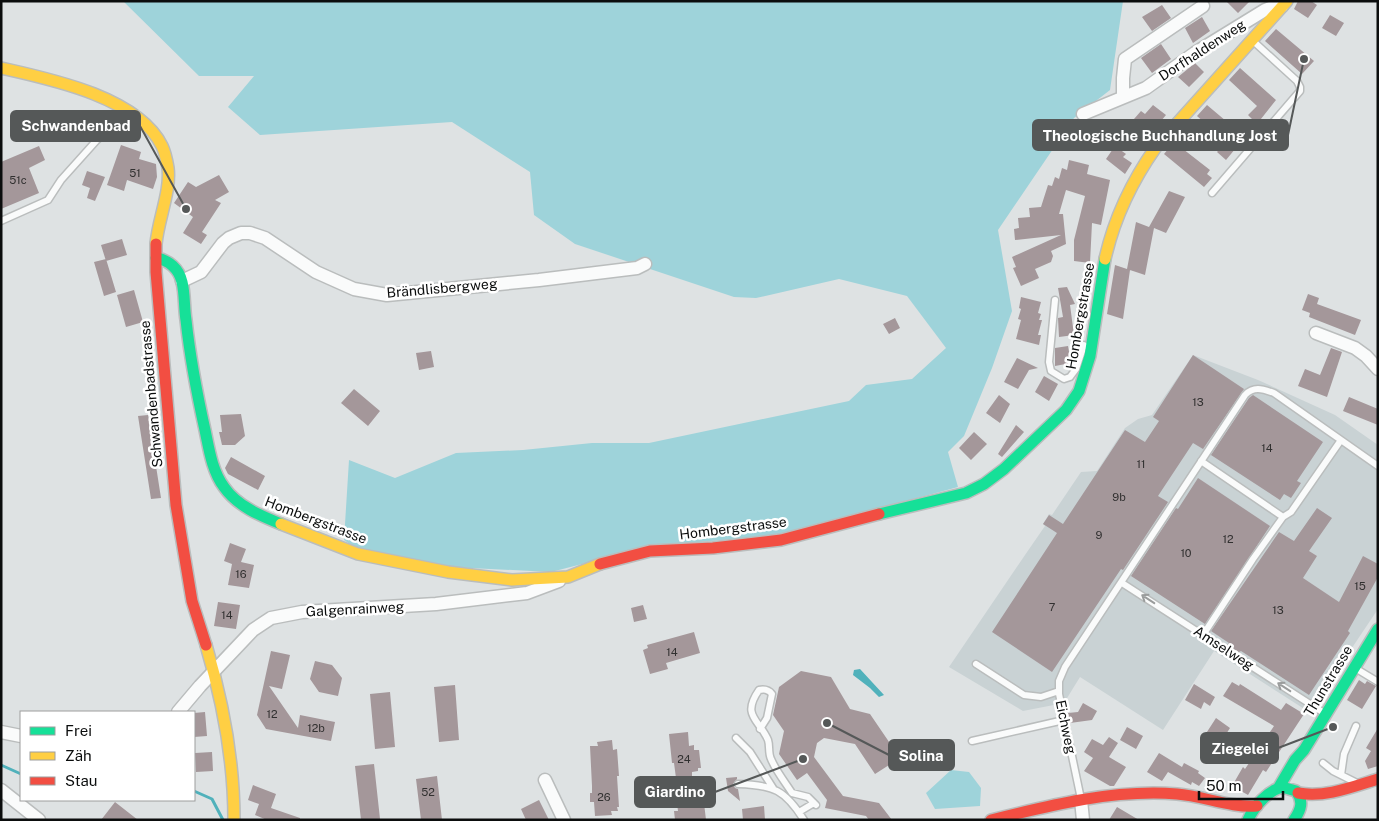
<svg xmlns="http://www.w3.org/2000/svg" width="1379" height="821" font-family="'Public Sans',sans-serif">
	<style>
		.built { fill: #c9d2d4 }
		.green { fill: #9ed3da }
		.water { fill: #50b1bb }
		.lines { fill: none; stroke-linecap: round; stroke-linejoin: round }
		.stream { stroke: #50b1bb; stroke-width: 3 }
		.building { fill: #a4979a }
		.lane-casing { stroke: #babdbd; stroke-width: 9 }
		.street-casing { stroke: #babdbd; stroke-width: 15 }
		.fast-casing { stroke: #babdbd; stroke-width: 14 }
		.slow-casing { stroke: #babdbd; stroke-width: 14 }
		.jam-casing { stroke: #babdbd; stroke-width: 14 }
		.lane { stroke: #fafbfb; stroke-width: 6 }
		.street { stroke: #fafbfb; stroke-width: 12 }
		.fast { stroke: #16e098; stroke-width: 11 }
		.slow { stroke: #ffcf43; stroke-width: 11 }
		.jam { stroke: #f24e42; stroke-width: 11 }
		.oneway { stroke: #9a9c9c }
		.labels { text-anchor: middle; stroke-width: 5; stroke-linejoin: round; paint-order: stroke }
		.number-label { font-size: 11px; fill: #313030 }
		.street-label { font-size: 14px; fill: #0b0d0d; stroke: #fff }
		.leader { fill: none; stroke: #555858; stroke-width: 2 }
		.callout-dot { fill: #555858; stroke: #fff; stroke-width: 2 }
		.callout { fill: #555858; stroke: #555858; stroke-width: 2 }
		.callout-label { font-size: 15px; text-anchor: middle; font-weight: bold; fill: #fff }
	</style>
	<rect width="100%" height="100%" fill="#dee2e3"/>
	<path class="built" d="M1193,355l65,25 77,35 43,30v164l-69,103 -95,-61 -51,79 -83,-53 -16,26 -41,8 -74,-44 76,-112 20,-29 -2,-2 6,-10 3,1 29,-43 16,-1 28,-43 13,-9 14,-4z"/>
	<path class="green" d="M123,1h1000l-13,89 -36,28 -76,112 14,81 -20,57 -28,68 -16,16 10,35 -177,48 -129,11 -101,26 -101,-5 -93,-18 -13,-9 5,-80 46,18 61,-25 67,-3 69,-7h57l200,-42 17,-16 46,-6 34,-31 -39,-52 -68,-17 -83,19 -22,-1 -159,-53 -41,-29 -4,-43 -78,-50 -192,13 -32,-28 26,-31h-55z
		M951,770l18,2 12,16 -1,18 -45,3 -9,-16z"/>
	<path class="water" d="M860,669l24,26 -5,2 -9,-9 -17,-13 1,-5z"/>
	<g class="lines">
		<path class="stream" d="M1,765l20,9
			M194,791l18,8 11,21"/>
	</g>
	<path class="building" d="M1226,1h24l-12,12z
		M1298,1h13l6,4 -9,13 -14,-9z
		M1162,5l9,13 -19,13 -10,-14z
		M1330,15l14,8 -8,13 -14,-8z
		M1202,17l8,14 -17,12 -8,-15z
		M1276,29l38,32 -12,13 -37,-33z
		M1161,44l10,15 -19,14 -11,-15z
		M1195,63l9,9 -15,15 -11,-10z
		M1240,68l36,32 -19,24 -9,-9 9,-9 -28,-26z
		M1153,105l13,10 -15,18 -17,-14 7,-8 4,3z
		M1207,105l38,32 -19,23 -9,-8 9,-10 -29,-26z
		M1174,142l36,28 -3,4 5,4 -8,9 -40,-33z
		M121,145l20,7 -2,7 17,5 1,13 -4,12 -26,-9 -3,11 -17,-6z
		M39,146l6,14 -16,8 10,25 -38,16v-47z
		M1115,146l11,8 -3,3 9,6 -7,11 -19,-15z
		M1069,160l20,5 -2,9 23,6 -9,45 -9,-2 -2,40 -16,-2v-21l11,-44 -19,-6 -7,24h4l3,30 -15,7 2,5 -2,6 -16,7 4,9 -18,8 -8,-18 3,-1 -4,-10 49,-22 -46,5 -1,-11 5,-1 -1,-10 12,-1 -1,-9 12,-1 7,-22 4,1 3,-9 4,2 3,-11 5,2z
		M87,171l18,6 -10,24 -8,-3 3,-10 -8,-3z
		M219,175l10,17 -14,8 6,3 -19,29 5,3 -6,9 -18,-11 10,-16 -19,-14 14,-21 8,5z
		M1169,191l16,6 -19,36 -12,-5 -9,47 -18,-6 9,-47 13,5z
		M122,239l5,16 -21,6 -5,-16z
		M106,259l10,33 -12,4 -10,-34z
		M1115,265l15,5 -7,49 -16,-5z
		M1067,287l8,17 -5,1 4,30 -15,2 -1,-19 5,-1 -5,-29z
		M134,290l9,32 -17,5 -9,-32z
		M1308,294l11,4 -2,6 44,16 -6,15 -46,-18 1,-4 -8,-3z
		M1021,297l20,5 -3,11 3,1 -2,6h3l-4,15h3l-2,10 -23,-6 5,-19 -3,-1 3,-10 -2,-1z
		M895,318l5,10 -11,6 -6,-10z
		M1068,346l3,17 -16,3v-18z
		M1331,348l11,4 -15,45 -29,-11 7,-17 15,6z
		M431,351l3,16 -15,3 -3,-17z
		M1193,355l51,34 -41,60 -10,-6 -35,53 10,6 -45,68 -2,-1 -69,103 -60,-40 65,-99 -14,-9 6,-9 14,9 62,-94 20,12 14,-21 -6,-4z
		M1017,358l21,10 -9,2 -11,19 -14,-7z
		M1044,376l14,8 -9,17 -14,-9z
		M354,389l26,22 -12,15 -27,-23z
		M999,395l11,9 -10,19 -14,-10z
		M1253,395l70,47 -26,39 4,2 -10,15 -7,-4 -4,6 -69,-45 38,-57z
		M1349,397l29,12v16l-35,-14z
		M241,414l4,22 -10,9h-13l-3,-13h3l-2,-17z
		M148,415l13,83 -10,1 -13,-83z
		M1016,425l8,7 -22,25 -4,-3z
		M974,432l13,12 -16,16 -12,-12z
		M231,457l34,19 -7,14 -30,-16 -3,-6z
		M1198,478l72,48 -65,98 -74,-48 45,-68 2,1z
		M1317,508l15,10 -23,33 8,5 -14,22 36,24 24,-46 15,8v13l-30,54 2,2 -41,62 -68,-44 -2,1 -12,-7 2,-2 -18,-12 68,-99 15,9z
		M230,543l16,6 -5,13 13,3 -5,23 -21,-3 4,-21 -8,-3z
		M218,602l22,3 -4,24 -22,-3z
		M643,605l4,14 -13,3 -3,-14z
		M694,632l6,21 -34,10 2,6 -18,5 -7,-24 5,-2 -1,-3z
		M271,651l19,4 -8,34 -13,-3 29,42 2,-13 35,7 -4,19 -65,-12 -9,-14z
		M315,661l17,4 10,13 -4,18 -19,-4 -9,-13z
		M801,671l30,6 19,32 20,5 30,44 -25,16 -20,-30 -31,-6 -7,5 -3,14 29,39 36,7 13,17h-23l-3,-4 -41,-8 2,-8 -20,-27 -10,7 -18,-26 5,-23 -11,-16 6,-28z
		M1359,680l6,4 2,-3 9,5 -14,23 -15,-9z
		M1232,682l7,4 1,-2 41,26 5,-7 18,11 -38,58 -3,-2 -15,25 -16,-9 11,-19 2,2 29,-43 -51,-30z
		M1194,684l21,13 -5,9 -6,-4 -3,7 -16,-9z
		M455,685l4,55 -20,2 -5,-55z
		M390,692l5,55 -20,2 -5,-55z
		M1083,703l14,8 -5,9 -22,3 -2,-10 10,-1z
		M205,712l2,24 -13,1v-24z
		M1216,718l14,10 -11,17 -14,-10z
		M1127,727l16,9 -7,13 -16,-9z
		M1378,728v38l-10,3 -3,-8 6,-10 -5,-3z
		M688,732l1,14 5,-1v5h5l2,18h-3v3l-6,1v4l-16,2 -2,-15h-2l-3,-29z
		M1109,737l9,6 -9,14 17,10 -12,19h-4l-26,-15 9,-13 -9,-6 8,-13 11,6z
		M612,740l1,10 4,-1 2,27h-2l2,31h-2l1,4h-7l1,4 -17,1 -1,-14h-4v-9h2v-7l-2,-40h8l-1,-4z
		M212,752l1,19 -17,1 -1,-19z
		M1159,753l23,14 2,-4 15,8 -1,2 7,5 -6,8 -7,-4 -1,3 -23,-13 -6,9 -15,-9z
		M374,764l6,55 -19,1 -6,-54z
		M437,776l5,44h-21l-5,-41z
		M737,777v2l-4,5 2,4 3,1 2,12 -12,-10 -2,-13z
		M253,785l23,9 -5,14 29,10v2h-33l-12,-5 4,-11 -11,-4z
		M539,800l10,20h-23l-5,-11z
		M700,800v3h4l2,17h-31l-1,-9h4l-1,-8z
		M115,802l23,18h-37z
		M764,806l1,14h-22l-1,-11z
		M1117,807l22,13h-30z"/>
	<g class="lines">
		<defs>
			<path id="lane" d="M1212,193l88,-102v-4l-3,-6 -45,-41
				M1,221l47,-21 13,-20 35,-39 29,-29
				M1055,300l-6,62 2,9 13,8 6,-2 6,-8 8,-24
				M1201,461l82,56 8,-5 50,-72
				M1122,583l202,130
				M1203,635l50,-76 30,-42
				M976,664l48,31 17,2 18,-6
				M1355,668l23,14
				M760,729l7,-11 5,-24c-4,-5 -8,-5 -13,-4 -18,26 0,29 9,50 2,6 0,13 3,19 5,12 14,23 21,34l16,4 8,8
				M736,738l14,14 23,36
				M972,741l92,-21
				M1323,763l10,8 22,11
				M1341,775l3,-21 12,-28
				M738,784c36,1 47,6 66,36
				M1081,799l-22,-105v-13l6,-14 180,-272c9,-9 17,-6 29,-2l104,73
				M799,812l15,-9"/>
			<path id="street" d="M1123,97v-19l2,-19 78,-53
				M1083,114l63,-26 49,-35 70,-43 10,-4h7
				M182,281l19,-9 22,-29 6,-5 12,-5h9l15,5 51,34 38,17 33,6 152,-15 98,-12 8,-4
				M1316,333l39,15 11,8 12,13
				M178,712l22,-26 53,-56 18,-12 31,-6 134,-8 91,-11 32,-12
				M1,732l20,4
				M545,780l19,40
				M1,790l38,30
				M1081,800l2,20"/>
			<path id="fast" d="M156,258c13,2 23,11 26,24 3,12 2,26 4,38 4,37 11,74 19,110 4,19 7,41 19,57 13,19 37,29 57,37
				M879,514l87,-21 18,-9 20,-15 62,-59 13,-19 11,-35 15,-97
				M1279,787l16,-27 9,-10 74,-121
				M1248,820c6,-14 20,-29 34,-33l14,4c8,10 5,19 -2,29"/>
			<path id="slow" d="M1,68c49,11 137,29 161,78 3,6 5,16 6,22 3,23 -10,52 -12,76
				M1105,259c9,-40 27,-78 51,-112l131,-146
				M281,524l77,30 90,18 64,8 56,-3 32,-13
				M206,645c17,57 28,115 28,175"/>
			<path id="jam" d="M156,244v28l20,233 16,96 14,44
				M600,564l50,-13 63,-3 68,-8 98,-26
				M1298,793c27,5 54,-6 80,-14
				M991,820c60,-15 124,-31 186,-26 27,2 53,14 80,12"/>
		</defs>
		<use href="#lane" class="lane-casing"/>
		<use href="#street" class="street-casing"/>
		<use href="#fast" class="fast-casing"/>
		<use href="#slow" class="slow-casing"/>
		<use href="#jam" class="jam-casing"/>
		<use href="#lane" class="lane"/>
		<use href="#street" class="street"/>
		<use href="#fast" class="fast"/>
		<use href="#slow" class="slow"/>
		<use href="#jam" class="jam"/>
	</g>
	<defs><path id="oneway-shaft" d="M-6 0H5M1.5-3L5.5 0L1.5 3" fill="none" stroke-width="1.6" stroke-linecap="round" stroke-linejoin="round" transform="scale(1.25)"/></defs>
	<g class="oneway">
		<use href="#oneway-shaft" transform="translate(1148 599) rotate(-147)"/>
		<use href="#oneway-shaft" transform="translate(1284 687) rotate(-147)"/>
	</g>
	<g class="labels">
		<g class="number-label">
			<text x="135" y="177">51</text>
			<text x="18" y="184">51c</text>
			<text x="1198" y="406">13</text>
			<text x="1267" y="452">14</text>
			<text x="1141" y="468">11</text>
			<text x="1119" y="501">9b</text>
			<text x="1099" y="539">9</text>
			<text x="1228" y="543">12</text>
			<text x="1186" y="557">10</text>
			<text x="241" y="578">16</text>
			<text x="1360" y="590">15</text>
			<text x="1052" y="611">7</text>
			<text x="1278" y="614">13</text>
			<text x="227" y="619">14</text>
			<text x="672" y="656">14</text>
			<text x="272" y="718">12</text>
			<text x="316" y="732">12b</text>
			<text x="684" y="763">24</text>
			<text x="428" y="796">52</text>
			<text x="604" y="801">26</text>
		</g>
		<g class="street-label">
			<text transform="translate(1202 50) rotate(-33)" y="5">Dorfhaldenweg</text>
			<text transform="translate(442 288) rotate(-5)" y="5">Brändlisbergweg</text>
			<text transform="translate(1080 316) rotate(-80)" y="5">Hombergstrasse</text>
			<text transform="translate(151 394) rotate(-95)" y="5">Schwandenbadstrasse</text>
			<text transform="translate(316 520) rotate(21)" y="5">Hombergstrasse</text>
			<text transform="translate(733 528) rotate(-7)" y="5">Hombergstrasse</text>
			<text transform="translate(355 609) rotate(-3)" y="5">Galgenrainweg</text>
			<text transform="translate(1224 648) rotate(33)" y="5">Amselweg</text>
			<text transform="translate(1328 681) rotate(-59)" y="5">Thunstrasse</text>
			<text transform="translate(1066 727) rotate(78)" y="5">Eichweg</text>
		</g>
	</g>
	<path class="leader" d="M186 209L140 126M1304 59L1288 135M1333 727L1278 748M827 723L889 755M803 759L715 792"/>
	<g class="callout-dot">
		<circle cx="186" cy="209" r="5"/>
		<circle cx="1304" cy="59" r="5"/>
		<circle cx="1333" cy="727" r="5"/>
		<circle cx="827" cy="723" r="5"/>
		<circle cx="803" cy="759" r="5"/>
	</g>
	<g class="callout">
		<rect x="11" y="111" width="129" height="30" rx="5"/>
		<rect x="1033" y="120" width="255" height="30" rx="5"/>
		<rect x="1201" y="733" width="77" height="30" rx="5"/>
		<rect x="889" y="740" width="65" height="30" rx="5"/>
		<rect x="635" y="777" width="80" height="30" rx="5"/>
	</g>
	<g class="callout-label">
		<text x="76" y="131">Schwandenbad</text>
		<text x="1160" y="141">Theologische Buchhandlung Jost</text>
		<text x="1240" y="754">Ziegelei</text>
		<text x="921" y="761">Solina</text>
		<text x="675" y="797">Giardino</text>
	</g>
	<rect width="1379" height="821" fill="none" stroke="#0b0d0d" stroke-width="5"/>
	<rect x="20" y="711" width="175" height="90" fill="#ffffff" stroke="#9d9e9e"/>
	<rect x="30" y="727" width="25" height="8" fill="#16e098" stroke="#9d9e9e"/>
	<text x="65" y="736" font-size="15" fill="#0b0d0d">Frei</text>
	<rect x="30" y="752" width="25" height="8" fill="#ffcf43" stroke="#9d9e9e"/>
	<text x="65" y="761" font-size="15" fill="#0b0d0d">Zäh</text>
	<rect x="30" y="777" width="25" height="8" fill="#f24e42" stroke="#9d9e9e"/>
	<text x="65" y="786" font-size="15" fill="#0b0d0d">Stau</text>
	<path d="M1199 791v8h84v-8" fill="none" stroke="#0b0d0d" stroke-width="2.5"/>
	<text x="1206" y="791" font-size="15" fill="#0b0d0d" stroke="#ffffff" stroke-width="4" paint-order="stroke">50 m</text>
</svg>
